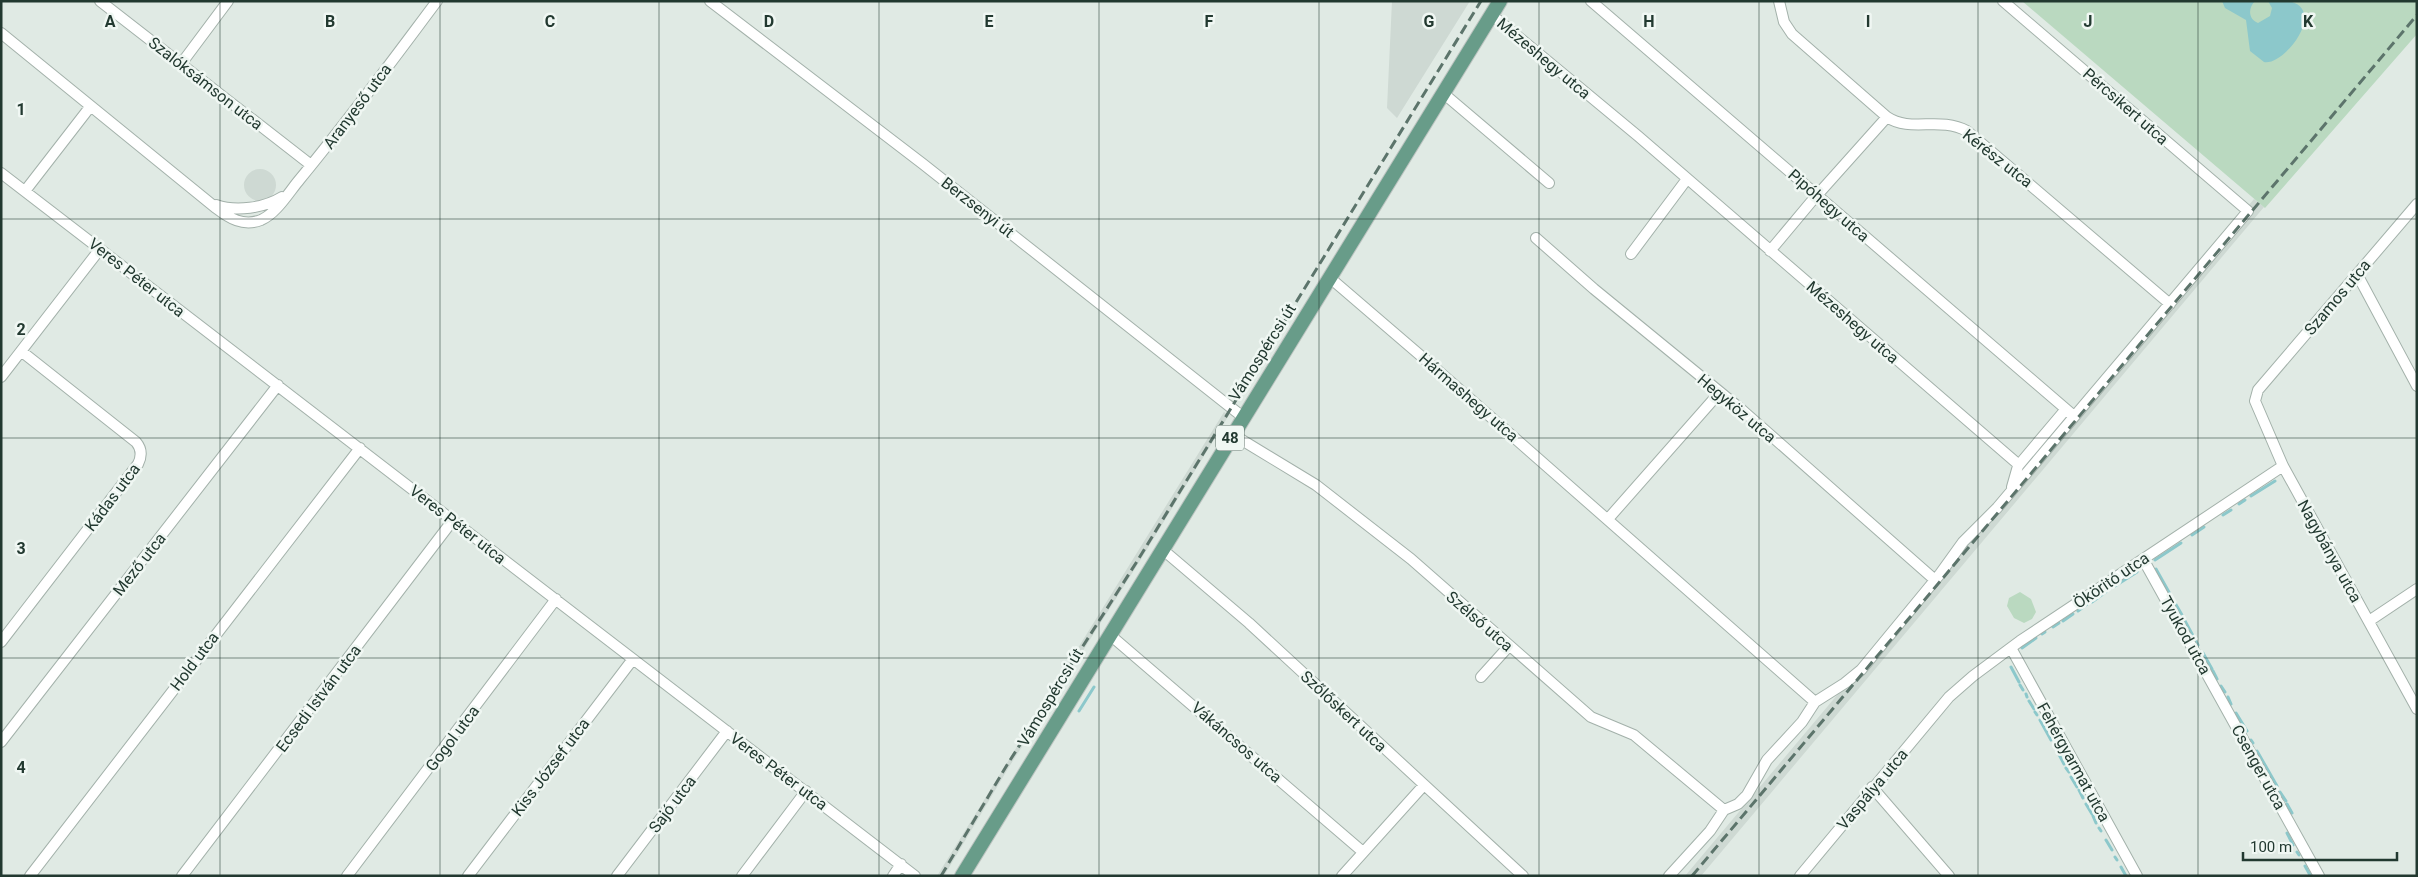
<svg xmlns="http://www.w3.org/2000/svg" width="2418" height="877" font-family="Roboto,sans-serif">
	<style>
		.built { fill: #ced9d3 }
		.green { fill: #bad9c0 }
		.water { fill: #8cc8cb }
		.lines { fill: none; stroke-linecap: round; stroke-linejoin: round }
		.stream { stroke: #8cc8cb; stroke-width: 3 }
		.minor-casing { stroke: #a3b1aa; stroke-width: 12 }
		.major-casing { stroke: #bdc4c1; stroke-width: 16 }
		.minor { stroke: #fff; stroke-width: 10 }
		.major { stroke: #689c89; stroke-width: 14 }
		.rail { stroke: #5c746b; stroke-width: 3; stroke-dasharray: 10 5; stroke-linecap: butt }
		.grid { fill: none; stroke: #223930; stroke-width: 1; stroke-opacity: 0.55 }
		.labels { text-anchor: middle; stroke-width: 5; stroke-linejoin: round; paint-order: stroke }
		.shield { fill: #f0f7f3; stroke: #60726a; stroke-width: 1 }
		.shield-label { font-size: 15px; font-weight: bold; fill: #223930 }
		.street-label { font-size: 16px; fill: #223930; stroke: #f0f7f3 }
		.grid-label { font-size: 16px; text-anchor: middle; font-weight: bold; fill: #223930; stroke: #f0f7f3; stroke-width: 5; stroke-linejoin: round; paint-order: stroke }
	</style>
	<rect width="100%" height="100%" fill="#e0eae4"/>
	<path class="built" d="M1392,1h78l-73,117 -10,-10z
		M244 185a16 16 0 1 1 32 0a16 16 0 1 1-32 0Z
		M2254,199l10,8 -563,669h-16z
		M1224,412l5,3 -91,149 -129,203 -65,109h-7z"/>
	<path class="green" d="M2022,1h395v33l-152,174z
		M2020,592l11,7 5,13 -4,7 -8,4 -10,-5 -7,-12 2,-8z"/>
	<path class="water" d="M2222,1h33c-7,7 -7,18 3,22l12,-7 2,-8 -4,-7c7,0 17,-1 24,1 33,10 -8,64 -28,60l-14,-11 -4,-31 -21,-12z"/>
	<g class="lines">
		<path class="stream" d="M2251,496l24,-15
			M2239,504l6,-4
			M2223,515l8,-5
			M2192,535l12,-8
			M2155,560l26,-17
			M2156,569l14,25
			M2115,586l22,-14
			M2092,602l15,-11
			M2175,603l7,12
			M2078,611l9,-7
			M2063,621l10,-7
			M2185,621l13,24
			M2053,627l6,-4
			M2042,634l3,-2
			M2022,648l14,-10
			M2203,653l9,16
			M2011,667l8,15
			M2213,671l4,8
			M2020,685l3,5
			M2221,686l4,6
			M2026,694l1,3
			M2228,697l3,7
			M2029,701l5,8
			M1079,711l15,-24
			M2035,712l2,3
			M2236,713l11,18
			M2040,720l11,20
			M2251,740l2,3
			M2055,747l9,17
			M2257,751l20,35
			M2066,768l3,4
			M2071,777l6,10
			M2079,790l4,8
			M2280,792l6,9
			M2086,804l6,10
			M2287,804l5,9
			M2093,816l3,7
			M2099,828l2,3
			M2287,833l6,12
			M2106,840l6,10
			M2297,852l2,3
			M2115,857l2,3
			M2305,866l5,9
			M2121,867l5,9"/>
		<defs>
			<path id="minor" d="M100,1l211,164
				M710,1l213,163 320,253
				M1591,1l483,415
				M1779,1l5,21 8,12 95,83c24,16 52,-1 80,14l203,173
				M1492,15l146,121 381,329
				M1,33l215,175c13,10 27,19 45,12 16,-7 28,-28 39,-41 48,-58 92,-118 137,-178
				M181,64l47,-63
				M1443,93l106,90
				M1,173l914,703
				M25,191l65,-84
				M2417,204l-159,186 -3,11 28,65 134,243
				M216,205c20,7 48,3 66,-8
				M1536,238l58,51 148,121 193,170
				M1770,251l41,-49 76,-85
				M1631,254l56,-75
				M2357,274l60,112
				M1329,277l106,91 380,334
				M1,377l99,-128
				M1232,434l84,51 95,74 180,158 43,18 90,75
				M2012,487l6,-21 48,-57
				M1608,519l112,-127
				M1162,549l87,74 274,253
				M2143,559l176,317
				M2369,621l48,-32
				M1109,634l254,218
				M1,642l137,-178c4,-8 4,-15 -2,-22l-115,-91
				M2011,648l126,228
				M1481,677l28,-31
				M1,742l277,-357
				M1872,787l77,89
				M30,876l330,-428
				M182,876l271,-356
				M347,876l209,-277
				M468,876l165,-217
				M617,876l110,-145
				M742,876l64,-85
				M893,876l8,-12
				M1342,876l82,-91
				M1669,876l41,-45 14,-21 14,-6 9,-9 20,-35 35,-38 13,-20 30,-19 16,-13 79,-96 23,-32 34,-34 251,-297 -245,-210
				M1800,876l149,-179 24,-21 47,-35 263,-175"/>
			<path id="major" d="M962,876l538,-875"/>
		</defs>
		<use href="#minor" class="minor-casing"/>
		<use href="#major" class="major-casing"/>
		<use href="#minor" class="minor"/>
		<use href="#major" class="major"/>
		<path class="rail" d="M941,876l66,-111 129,-202 345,-562
			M1692,876l725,-861"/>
	</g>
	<path class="grid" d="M220,1v875M440,1v875M659,1v875M879,1v875M1099,1v875M1319,1v875M1539,1v875M1759,1v875M1978,1v875M2198,1v875M1,219h2416M1,438h2416M1,658h2416"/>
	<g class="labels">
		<rect class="shield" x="1216" y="425.5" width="28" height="25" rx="4"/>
		<g class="shield-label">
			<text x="1230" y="443">48</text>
		</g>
		<g class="street-label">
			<text transform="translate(1544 58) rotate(40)" y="6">Mézeshegy utca</text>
			<text transform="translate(206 83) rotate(38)" y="6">Szalóksámson utca</text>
			<text transform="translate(357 106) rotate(-53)" y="6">Aranyeső utca</text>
			<text transform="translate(2126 106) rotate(41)" y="6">Pércsikert utca</text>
			<text transform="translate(1998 158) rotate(38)" y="6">Kérész utca</text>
			<text transform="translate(1829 205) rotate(41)" y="6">Pipóhegy utca</text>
			<text transform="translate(978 207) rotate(38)" y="6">Berzsenyi út</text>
			<text transform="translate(137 277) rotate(38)" y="6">Veres Péter utca</text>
			<text transform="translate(2337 297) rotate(-50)" y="6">Szamos utca</text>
			<text transform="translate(1853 322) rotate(41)" y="6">Mézeshegy utca</text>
			<text transform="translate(1262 352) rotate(-58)" y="6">Vámospércsi út</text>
			<text transform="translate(1469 397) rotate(41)" y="6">Hármashegy utca</text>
			<text transform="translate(1737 408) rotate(40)" y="6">Hegyköz utca</text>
			<text transform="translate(112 497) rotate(-53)" y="6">Kádas utca</text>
			<text transform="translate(458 524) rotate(38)" y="6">Veres Péter utca</text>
			<text transform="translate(2330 551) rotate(61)" y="6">Nagybánya utca</text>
			<text transform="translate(139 564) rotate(-52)" y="6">Mező utca</text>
			<text transform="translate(2111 580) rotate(-34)" y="6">Ököritó utca</text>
			<text transform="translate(1480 621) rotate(41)" y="6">Szélső utca</text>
			<text transform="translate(2186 635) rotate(61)" y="6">Tyukod utca</text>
			<text transform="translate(194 661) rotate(-53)" y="6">Hold utca</text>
			<text transform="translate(1050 697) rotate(-59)" y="6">Vámospércsi út</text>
			<text transform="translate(318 698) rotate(-53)" y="6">Ecsedi István utca</text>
			<text transform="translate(1344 711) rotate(43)" y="6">Szőlőskert utca</text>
			<text transform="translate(452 738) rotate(-53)" y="6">Gogol utca</text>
			<text transform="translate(1237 742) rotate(41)" y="6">Vákáncsos utca</text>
			<text transform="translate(2074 762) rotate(61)" y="6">Fehérgyarmat utca</text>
			<text transform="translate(550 767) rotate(-53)" y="6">Kiss József utca</text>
			<text transform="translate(2259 767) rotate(61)" y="6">Csenger utca</text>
			<text transform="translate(779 771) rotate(37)" y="6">Veres Péter utca</text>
			<text transform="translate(1872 789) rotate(-50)" y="6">Vaspálya utca</text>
			<text transform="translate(672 804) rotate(-53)" y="6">Sajó utca</text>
		</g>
	</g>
	<g class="grid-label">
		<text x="110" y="27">A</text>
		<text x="330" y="27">B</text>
		<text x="550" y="27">C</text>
		<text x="769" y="27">D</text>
		<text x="989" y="27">E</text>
		<text x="1209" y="27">F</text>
		<text x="1429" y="27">G</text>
		<text x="1649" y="27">H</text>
		<text x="1868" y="27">I</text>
		<text x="2088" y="27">J</text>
		<text x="2308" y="27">K</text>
		<text x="21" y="115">1</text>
		<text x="21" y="335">2</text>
		<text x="21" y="554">3</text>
		<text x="21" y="773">4</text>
	</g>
	<rect width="2418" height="877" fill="none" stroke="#223930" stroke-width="5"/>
	<path d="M2243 852v8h154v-8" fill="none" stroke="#223930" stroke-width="2.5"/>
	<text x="2250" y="852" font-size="15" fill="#223930" stroke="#f0f7f3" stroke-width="4" paint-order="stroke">100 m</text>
</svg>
